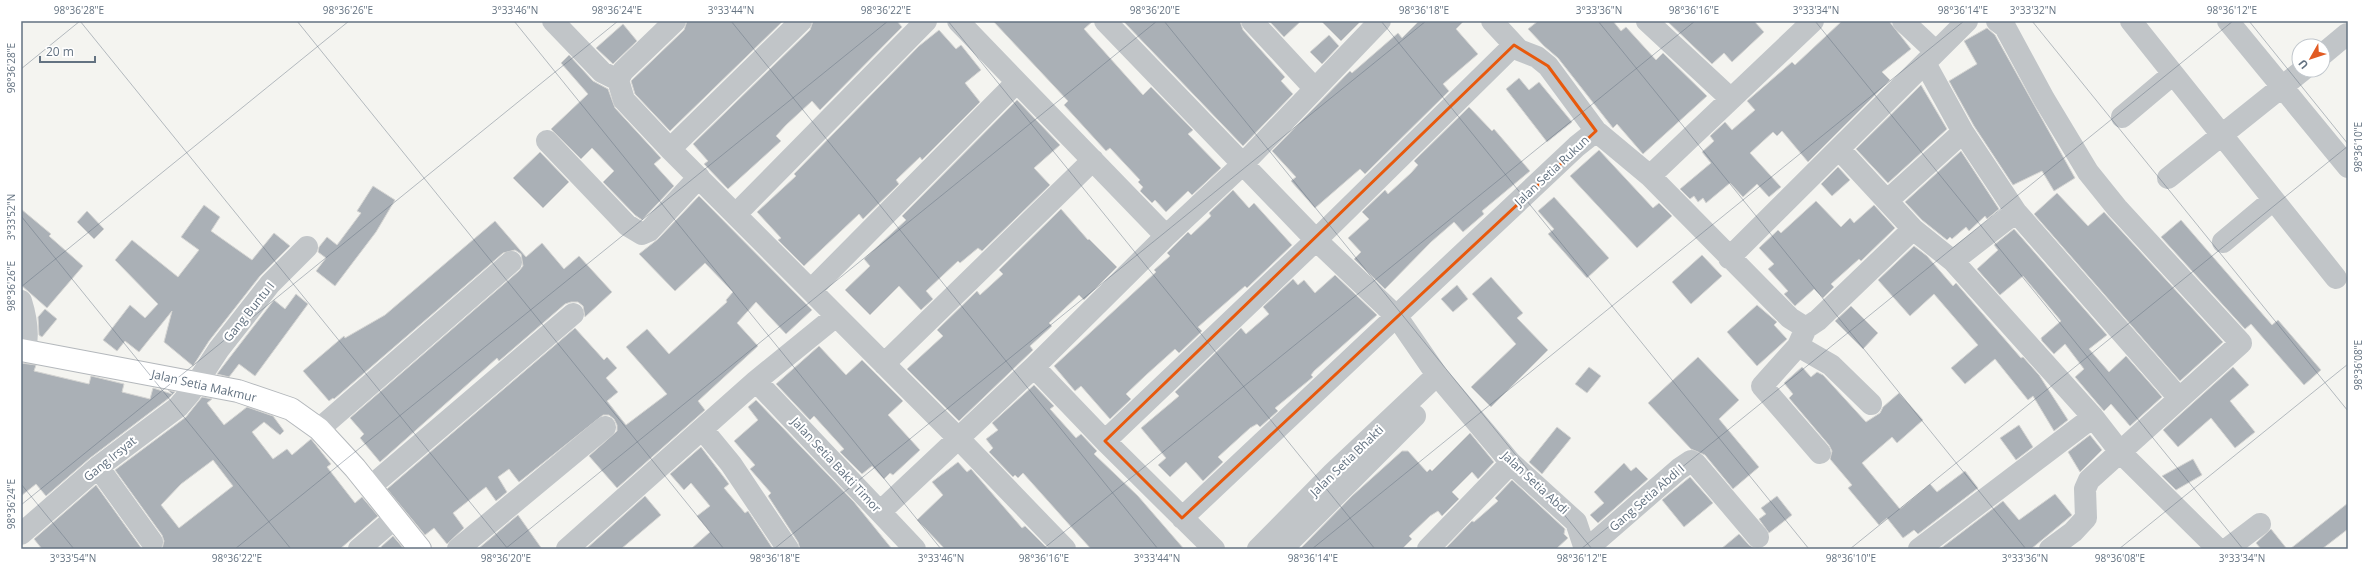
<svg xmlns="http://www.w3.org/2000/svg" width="2369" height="570" font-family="'Open Sans',sans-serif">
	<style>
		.building { fill: #aab0b6; stroke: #d5d5d3; fill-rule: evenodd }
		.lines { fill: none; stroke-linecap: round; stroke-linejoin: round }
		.major-casing { stroke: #b4b8bc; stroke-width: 24 }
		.minor { stroke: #c1c5c8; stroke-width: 22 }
		.major { stroke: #fff; stroke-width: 22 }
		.marked { fill: none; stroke: #e8590c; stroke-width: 3; stroke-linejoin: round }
		.ticks { fill: none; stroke: #637281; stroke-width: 1; stroke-opacity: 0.45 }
		.labels { text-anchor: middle; stroke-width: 4; stroke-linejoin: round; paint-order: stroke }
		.street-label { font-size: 12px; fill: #637281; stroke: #fff }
		.neatline { fill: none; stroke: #637281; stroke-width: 1.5 }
		.ticks-label { font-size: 10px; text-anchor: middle; fill: #637281 }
	</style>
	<rect width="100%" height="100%" fill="#f4f4f0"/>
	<path class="building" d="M687,21h96l-113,110 -35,-37 -4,-13 53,-51z
		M813,21h84l5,6 -82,83 -8,-9 -26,24 -10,11 5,5 -53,48 -24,-25 4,-3 -15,-17 117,-114z
		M993,21h100l-9,8 59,66 8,-8 42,43 -5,4 33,34 -29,27 -4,-4 -22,21 -11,-12 -3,3 -12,-12 3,-4 -5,-5 2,-2 -30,-32 -4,3 -42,-46 4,-4z
		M1123,21h117l3,9 42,47 -4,4 12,13 -50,52z
		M1269,21h32l-17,16z
		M1321,21h40l-20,20z
		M1419,21h45l-8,8 22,25 -35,30 6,7 -84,83 -5,-5 -45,39 -24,-27 5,-4 -24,-26 78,-80 2,2 46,-40 4,5z
		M1538,21h75l8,10 5,-4 30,33 7,-7 44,43 -64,58 -26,-30 -4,4 -55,-70 -14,-12 -16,-17z
		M1667,21h87l10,11 -32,30 -8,-9 -12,11z
		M1842,21h47l22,28 -29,23 8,8 -82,82 -26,-31 -5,5 -4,-4 -23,21 31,34 -12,10 -12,-13 -14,13 -13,-14 -24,20 -3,-5 -5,4 -4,-6 -4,3 -10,-10 31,-26 -9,-11 12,-11 -4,-5 15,-14 7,8 23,-20 -8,-9 45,-39 3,3z
		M623,24l14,17 -24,23 -17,-16z
		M1987,28l8,7 80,143 -21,13 -12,-20 -29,14 -39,-59 -25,-45 28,-17 -13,-23z
		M939,30l17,19 5,-4 20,25 -16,13 15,19 -58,58 -2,-3 -24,23 3,4 -36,35 -4,-5 -55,52 -26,-26 3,-2 -24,-26 39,-36 -2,-2 125,-128z
		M1329,35l10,11 -17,18 -12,-12z
		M569,55l24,26 15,8 7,19 46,50 -7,6 20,22 -32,34 -7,-5 -32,-33 11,-11 -22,-23 -11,11 -30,-30 37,-35 -27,-31z
		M1519,78l10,12 10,-8 33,40 -25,20 -41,-53z
		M1921,85l26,44 -59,54 -32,-34z
		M1017,100l43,45 -26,23 16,17 -68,66 -4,-3 -18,15 -2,-2 -32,30 7,8 -12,11 -22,-24 -29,29 -25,-25 25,-24 -6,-7 42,-39 -4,-4z
		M1469,107l23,24 2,-2 36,42 -48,40 2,3 -21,18 -9,-10 -23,20 -46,47 -31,-30 7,-7 -13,-14 21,-19 -7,-7 23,-22 3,4 23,-21 7,-8 -4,-4z
		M1599,150l54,58 6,-5 13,13 -35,32 -67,-72z
		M1961,151l38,58 -12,10 -2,-3 -16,15 -3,-4 -14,12 -2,-2 -3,3 -25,-20 -17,-18z
		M540,152l29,30 -26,26 -30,-30z
		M1838,167l12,13 -18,16 -11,-12z
		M373,186l22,14 -19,32 -41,54 -19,-15 10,-13 -8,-6 1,-5 8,-10 10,8 24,-32 -4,-2z
		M1233,190l16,18 5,-5 38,42 -45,43 -2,-2 -47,41 4,4 -23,22 -4,-4 -29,26 -20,19 5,5 -21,20 -29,-33 -6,5 -21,-25 102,-94 -2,-2 16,-14 -3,-3 21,-21 3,3 20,-19 -2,-3z
		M2057,193l31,33 16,-14 119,130 -43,39 -146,-167z
		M699,196l113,114 -26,24 -30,-32 -19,21 21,23 -60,55 7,9 -88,78 -28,-32 28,-25v-6l-3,-6 -5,-4h-6l-84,67 -10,-13 -11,8 9,15 -11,9 -10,-14 -33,26 11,15 -17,16 -13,-16 -9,7 -38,-46 188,-161 29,32 3,-3 10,11 -11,10 12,14 -11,9 19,24 41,-31 -41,-47 21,-18 22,25 58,-52 -1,-2 7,-8 -28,-29 -30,28 -36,-37 19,-15z
		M1554,197l55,61 -22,20 -39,-44 6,-5 -16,-18z
		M1816,201l25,26 9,-9 4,5 20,-18 21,23 -34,33 -2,-2 -28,25 3,3 -11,11 -9,-9 -19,17 -11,-12 4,-3 -20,-22 6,-5 -15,-16 19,-18 3,3z
		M204,205l16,12 -9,14 41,29 22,-27 16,13 -30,30 -51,65 -16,25 -29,-24 8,-31 -33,41 -14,-11 -8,10 -14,-11 27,-35 15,13 13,-14 -43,-44 17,-20 46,37 21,-27 -18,-13z
		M21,209l30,25 -2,2 34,30 -36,42 -26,-23z
		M1061,209l27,31 1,-1 28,28 -33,33 -5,-5 -30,28 3,3 -22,20 3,4 -74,71 -52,-52 36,-33 -6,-6 40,-39 3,4 23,-21 -4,-4z
		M87,211l17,18 -10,10 -17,-17z
		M2181,220l91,105 6,-5 43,50 -17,15 -53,-61 -6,5 -84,-92z
		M495,221l31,36 16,-14 22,26 15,-13 33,36 -27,25 -2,-11 -5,-4h-7l-6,2 -66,57 -2,-3 -117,104 -20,-24 4,-4 -14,-16 169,-147 4,-5 -2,-12 -6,-4 -12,3 -169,146 -1,-1 -4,3 -26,-30 41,-35 1,2 40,-23z
		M2014,229l93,106 -18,14 20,23 17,-16 36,41 -32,29 -19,-22 -7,7 -29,-34 9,-8 -19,-25 -11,10 -12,-13 -1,-3 20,-17 -38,-45 -23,19 -23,-26 21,-19 -4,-5z
		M1914,246l13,10 26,30 3,-3 65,75 2,-1 16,18 29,45 -14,11 -21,-35 -5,4 -33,-41 -30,25 -14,-16 27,-23 -44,-51 -24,22 -32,-36z
		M1702,255l20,21 -31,28 -19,-22z
		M1335,275l42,40 -63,56 -3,4 2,2 -38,31 3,3 -18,16 -3,-3 -7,4 -32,29 5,5 -20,19 -17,-19 -16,15 -12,-12 8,-7 -25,-30 38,-32 -4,-4 66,-64 5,6 23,-20 -6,-7 30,-28 5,6 6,-5 11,13z
		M1491,277l32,36 -6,5 31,32 -57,57 -20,-20 45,-43 -44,-50z
		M1457,285l11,14 -15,13 -12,-13z
		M296,294l12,10 -53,72 -16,-12 -10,13 -12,-3 57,-74 11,9z
		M1757,305l20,17 -3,3 13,14 -30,27 -30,-34z
		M1851,306l27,27 -15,16 -28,-28z
		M45,309l12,10 -15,18 -3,-2 -1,-18z
		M819,346l27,29 16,-15 41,41 -15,14 32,35 -27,25 -3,-2 -6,6 -12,-13 -10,8 -22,-22 4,-3 -30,-33 -4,4 -34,-36z
		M1698,357l41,43 -20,19 40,48 -26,22 -28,-34 -14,-6 -43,-46z
		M21,363l15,2 -2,6 55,13 2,-8 33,8 -2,8 28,7 3,-11 19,6 -4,-4 7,2 -6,6 -79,60 -44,38 -10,-12 -15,12z
		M1589,367l12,9 -14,17 -12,-9z
		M1802,367l9,10 6,-5 6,3 43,47 14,-9 3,-6 16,-14 24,27 -26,23 -5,-6 -30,26 38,46 30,-25 7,8 28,-21 13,17 -60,46 -4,-4 -11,8 -16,-20 -8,7 -31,-37 4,-3 -22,-26 2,-8 -3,-6 -40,-47 4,-4 -9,-11z
		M2233,367l16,18 -19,16 25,31 -20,16 -24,-30 -33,29 -15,-17z
		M1034,385l20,21 -4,3 26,29 5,-4 16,17 -3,3 44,42 46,53h-93l-68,-76 -5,5 -3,-3 -2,2 -24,-25 4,-4 -7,-9 12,-9 -6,-7z
		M202,397l10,2 -5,4 17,22 23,-18 26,9 11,15 -4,4 -16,-13 -12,10 21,27 14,-10 5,6 19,-16 20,25 -4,3 28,36 7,-6 16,19 -38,33h-178l2,-8 -2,-6 -47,-65 71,-53zM213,460l20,26 -54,42 -18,-23 20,-21z
		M756,400l98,102 38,47h-92l-2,-7 -30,-46 3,-3 -21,-24 5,-4 -21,-24 24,-21 -10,-13z
		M2019,425l14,22 -17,13 -16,-22z
		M1557,427l14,11 -29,36 -13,-12z
		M1470,433l24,29 -16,17 -6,-7 -20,20 7,7 -17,17 -4,-5 -8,5 -21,20 3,3 -10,10h-102l52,-53 50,-45h6l19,21 3,-3 2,2z
		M2090,435l12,15 -22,22 -12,-20z
		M701,447l28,37 -5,4 21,25 3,-2 25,38h-82l19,-17 -13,-16 13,-10 -19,-23 -7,7 -14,-16z
		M2193,459l9,16 -26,15 -14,-14z
		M958,462l9,10 4,-3 51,59 3,-2 23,23h-103l-28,-29 26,-25 -11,-13z
		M1624,463l7,8 5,-4 12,12 -50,44 -8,-8 14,-12 -10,-11z
		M1690,477l23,26 -29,24 -22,-27z
		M1512,480l53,49 -1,5 4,4 -12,11h-111l27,-28 2,1 24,-21 -3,-3z
		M96,485l46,64h-100l-8,-10z
		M2055,494l17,21 -41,34h-91l63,-48 16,19z
		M645,496l16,19 -40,34h-35z
		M1777,496l15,19 -23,18 -10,-14 7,-5 -5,-6z
		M2348,503v26l-26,20h-32z
		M518,515l24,34h-64z
		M2271,529l16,20h-26l-5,-6z
		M1739,534l10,11 7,4h-35z
		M393,536l11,13h-21l-2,-2z"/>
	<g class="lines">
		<defs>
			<path id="major" d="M21,350l217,41 53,18 28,20 36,39 65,81"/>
		</defs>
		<use href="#major" class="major-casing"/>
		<path class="minor" d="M553,21l49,51 16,8
			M801,21l-131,128 289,290 106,110
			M958,21l208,215 77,-72 137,-143
			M1105,21l211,219 81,77 40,58 74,88 65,59 9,27
			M1252,21l63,68
			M1492,21l27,29 18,7 11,9 48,65 54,45 163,-155
			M1647,21l84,78
			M1903,21l32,30
			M1997,21l8,6 39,72 44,73 29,36 124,135 -152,137 -4,9 1,29 -13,14 -23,17
			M2131,21l205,257
			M2228,21l120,146
			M2323,54l24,-20
			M1925,63l38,69 53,80
			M2122,117l51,-43
			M547,141l80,84 15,9 7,-3 50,-54
			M670,149l-46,-49 -6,-20 5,-9 52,-50
			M1839,149l74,80
			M1650,176l140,142 16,10 12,-8 95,-91 40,32 140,156 28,36 97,96
			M2168,178l135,-108
			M1888,200l75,-68
			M737,213l189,-192
			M2223,242l50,-42
			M1729,258l238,-237
			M1953,261l63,-49 163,186
			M811,290l206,-208
			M21,301c5,16 8,33 4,49
			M1806,328l-8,18 -36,40 58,67
			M1798,346l33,19 40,39
			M884,364l209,-204
			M1034,367l71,74 109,108
			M756,381l159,168
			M319,429l192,-167
			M703,430l28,34 57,85
			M1105,441l211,-201 198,-195
			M98,467l54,75
			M370,487l203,-173
			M880,512l154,-145 132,-131
			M1182,518l395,-372 19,-15
			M21,534l77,-67 80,-60 12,-14 29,-44 51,-65 37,-37
			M359,549l36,-31
			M458,549l147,-122
			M567,549l189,-168 80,-65
			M1258,549l75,-76 104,-98
			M1282,549l133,-133
			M1428,549l83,-86
			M1587,549l92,-80 12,-8 4,2 63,74
			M1919,549l174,-132
			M2227,549l33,-25"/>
		<use href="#major" class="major"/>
	</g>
	<path class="marked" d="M1514,45l34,21 48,65 -414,387 -77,-77z"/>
	<path class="ticks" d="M80,21l428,528M297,21l427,528M514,21l427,528M731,21l427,528M948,21l427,528M1164,21l428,528M1381,21l428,528M1598,21l428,528M1815,21l428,528M2032,21l316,390M2249,21l99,123M21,69l59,-48M21,216l270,333M21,287l328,-266M21,484l53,65M21,505l597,-484M235,549l653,-528M505,549l652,-528M774,549l652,-528M1043,549l652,-528M1312,549l652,-528M1581,549l652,-528M1850,549l498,-403M2119,549l229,-185"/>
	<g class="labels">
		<g class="street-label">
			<text transform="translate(1552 171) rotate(-43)" y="4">Jalan Setia Rukun</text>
			<text transform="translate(249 312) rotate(-51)" y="4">Gang Buntu I</text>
			<text transform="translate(204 386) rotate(13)" y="4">Jalan Setia Makmur</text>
			<text transform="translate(110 459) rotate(-39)" y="4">Gang Irsyat</text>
			<text transform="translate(1347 461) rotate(-44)" y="4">Jalan Setia Bhakti</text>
			<text transform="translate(836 465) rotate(47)" y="4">Jalan Setia Bakti Timor</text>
			<text transform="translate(1535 483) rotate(43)" y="4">Jalan Setia Abdi</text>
			<text transform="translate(1647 498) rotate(-41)" y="4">Gang Setia Abdi I</text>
		</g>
	</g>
	<rect width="2369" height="570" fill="none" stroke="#ffffff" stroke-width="44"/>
	<g transform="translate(2311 58) rotate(231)"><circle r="19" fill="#ffffff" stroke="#c1c7cd"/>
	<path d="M0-3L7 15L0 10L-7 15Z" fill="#e15b23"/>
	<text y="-6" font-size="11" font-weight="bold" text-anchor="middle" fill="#637281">U</text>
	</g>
	<path d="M40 56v6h55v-6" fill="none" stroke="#637281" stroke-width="2"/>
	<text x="46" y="56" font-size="12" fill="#637281" stroke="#ffffff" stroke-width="3" paint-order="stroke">20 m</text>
	<rect x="22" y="22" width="2325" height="526" class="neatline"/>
	<g class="ticks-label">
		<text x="79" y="14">98°36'28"E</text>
		<text x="348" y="14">98°36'26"E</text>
		<text x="515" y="14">3°33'46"N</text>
		<text x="617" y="14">98°36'24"E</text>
		<text x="731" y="14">3°33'44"N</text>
		<text x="886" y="14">98°36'22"E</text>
		<text x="1155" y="14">98°36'20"E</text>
		<text x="1424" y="14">98°36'18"E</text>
		<text x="1599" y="14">3°33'36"N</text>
		<text x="1694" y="14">98°36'16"E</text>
		<text x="1816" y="14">3°33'34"N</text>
		<text x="1963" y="14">98°36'14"E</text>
		<text x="2033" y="14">3°33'32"N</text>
		<text x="2232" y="14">98°36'12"E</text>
		<text transform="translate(11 68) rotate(-90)" y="4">98°36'28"E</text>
		<text transform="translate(2358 147) rotate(-90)" y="4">98°36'10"E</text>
		<text transform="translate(11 217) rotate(-90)" y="4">3°33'52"N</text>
		<text transform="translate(11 286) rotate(-90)" y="4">98°36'26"E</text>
		<text transform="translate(2358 365) rotate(-90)" y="4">98°36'08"E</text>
		<text transform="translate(11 504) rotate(-90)" y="4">98°36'24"E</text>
		<text x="73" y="562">3°33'54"N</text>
		<text x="237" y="562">98°36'22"E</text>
		<text x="506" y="562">98°36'20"E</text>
		<text x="775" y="562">98°36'18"E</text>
		<text x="941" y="562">3°33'46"N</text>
		<text x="1044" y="562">98°36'16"E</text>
		<text x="1157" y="562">3°33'44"N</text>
		<text x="1313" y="562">98°36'14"E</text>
		<text x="1582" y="562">98°36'12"E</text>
		<text x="1851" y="562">98°36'10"E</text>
		<text x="2025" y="562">3°33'36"N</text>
		<text x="2120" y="562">98°36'08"E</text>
		<text x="2242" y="562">3°33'34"N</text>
	</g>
</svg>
